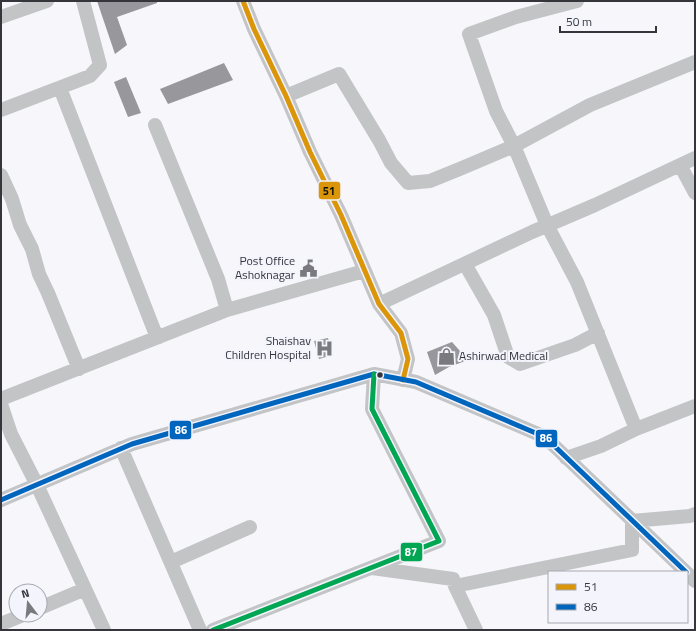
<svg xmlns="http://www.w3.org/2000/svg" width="696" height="631" font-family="'Titillium Web',sans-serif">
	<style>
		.building { fill: #98979b }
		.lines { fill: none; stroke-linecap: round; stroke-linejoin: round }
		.minor { stroke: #c2c4c6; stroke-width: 14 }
		.bus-1-casing { stroke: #f4f4fd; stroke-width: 8 }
		.bus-2-casing { stroke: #f4f4fd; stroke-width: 8 }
		.bus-3-casing { stroke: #f4f4fd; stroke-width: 8 }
		.bus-1 { stroke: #da9509; stroke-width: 5 }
		.bus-2 { stroke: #0065bd; stroke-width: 5 }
		.bus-3 { stroke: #00a651; stroke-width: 5 }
		.bus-dot { fill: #35353b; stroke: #f4f4fd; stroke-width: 1.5 }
		.labels { text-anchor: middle; stroke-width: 4; stroke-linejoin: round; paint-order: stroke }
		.poi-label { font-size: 12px; fill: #35353b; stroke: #f4f4fd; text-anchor: end }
		.line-badge { stroke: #f4f4fd; stroke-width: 1.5 }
		.badge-label { font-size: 11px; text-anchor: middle; font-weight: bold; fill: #fff }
		.pale-badge-label { font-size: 11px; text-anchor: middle; font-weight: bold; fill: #111 }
	</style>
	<rect width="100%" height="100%" fill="#f6f6fb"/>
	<path class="building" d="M97,1h60v2l-40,14 10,28 -12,9z
		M224,63l9,17 -65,24 -8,-15z
		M126,77l15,36 -13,4 -14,-35z
		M328,338l5,17 -14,4 -5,-18z
		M452,342l16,18 -19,7 -14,8 -8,-23z"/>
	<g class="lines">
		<path class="minor" d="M243,1l11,28 32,67 24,56 31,63 38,89 22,29 7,26 -5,21
			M577,1l-61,16 -47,17 27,77 18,35 33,79 30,57 59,147
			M1,17l46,-16
			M60,88l94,242 5,7
			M286,96l53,-22 40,66 12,23 17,20 22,-2 32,-13 52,-22 76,-41 105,-43
			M1,110l89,-34 10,-11 -17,-64
			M155,125l63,154 9,31
			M680,165l15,-7
			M1,175l11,24 8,26 12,24 7,25 9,19 31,76
			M465,264l29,51 14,42 12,7 55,-19 23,-12
			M379,304l153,-72 63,-27 85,-40 15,28
			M1,399l226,-89 137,-39
			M1,404l10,30 26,51 67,145
			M121,448l79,182
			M566,458l35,-12 35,-17 59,-23
			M1,500l131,-56 242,-70 42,8 129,55 141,135
			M171,562l79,-35
			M372,568l81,11 2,7 177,-36v-29l58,-5 5,-2
			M687,573l8,8
			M455,586l21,44
			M40,608l45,-19
			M1,624l22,-9
			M213,630l226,-89 -67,-132 2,-35"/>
		<defs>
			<path id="bus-1" d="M243,1l11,28 32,67 24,56 31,63 38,89 22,29 7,26 -5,21"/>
			<path id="bus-2" d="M1,500l131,-56 242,-70 42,8 129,55 141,135"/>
			<path id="bus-3" d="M213,630l226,-89 -67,-132 2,-35"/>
		</defs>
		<use href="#bus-1" class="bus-1-casing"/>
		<use href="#bus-2" class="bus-2-casing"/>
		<use href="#bus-3" class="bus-3-casing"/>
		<use href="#bus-1" class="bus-1"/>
		<use href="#bus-2" class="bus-2"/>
		<use href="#bus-3" class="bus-3"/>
	</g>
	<defs>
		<symbol id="civic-bare" viewBox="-9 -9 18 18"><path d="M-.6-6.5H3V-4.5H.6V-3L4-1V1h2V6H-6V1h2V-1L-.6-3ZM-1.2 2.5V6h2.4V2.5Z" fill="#79797e" stroke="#f4f4fd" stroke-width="2.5" paint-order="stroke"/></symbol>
		<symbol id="hospital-bare" viewBox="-9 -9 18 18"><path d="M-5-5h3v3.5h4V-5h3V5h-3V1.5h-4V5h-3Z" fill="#79797e" stroke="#f4f4fd" stroke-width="2.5" paint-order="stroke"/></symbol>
		<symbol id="shop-bare" viewBox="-9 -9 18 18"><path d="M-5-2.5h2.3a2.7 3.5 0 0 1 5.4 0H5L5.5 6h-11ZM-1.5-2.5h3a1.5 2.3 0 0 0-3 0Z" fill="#79797e" stroke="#f4f4fd" stroke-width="2.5" paint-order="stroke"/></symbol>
	</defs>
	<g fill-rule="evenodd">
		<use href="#civic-bare" x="296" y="256" width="25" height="25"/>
		<use href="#hospital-bare" x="312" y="336" width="25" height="25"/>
		<use href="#shop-bare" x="434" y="344" width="25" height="25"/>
	</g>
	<circle class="bus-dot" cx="380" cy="375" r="3.5"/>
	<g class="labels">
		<g class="poi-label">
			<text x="295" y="265">Post Office<tspan x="295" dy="14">Ashoknagar</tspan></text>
			<text x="311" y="345">Shaishav<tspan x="311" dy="14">Children Hospital</tspan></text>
			<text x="459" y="360" text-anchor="start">Ashirwad Medical</text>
		</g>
	</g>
	<g class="line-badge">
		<rect x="318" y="181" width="23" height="19" rx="4" fill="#da9509"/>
		<rect x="169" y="420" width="23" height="20" rx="4" fill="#0065bd"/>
		<rect x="535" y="429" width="23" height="19" rx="4" fill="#0065bd"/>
		<rect x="400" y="542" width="23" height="20" rx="4" fill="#00a651"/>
	</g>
	<g class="badge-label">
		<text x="181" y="434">86</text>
		<text x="546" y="442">86</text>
		<text x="411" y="556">87</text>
	</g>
	<g class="pale-badge-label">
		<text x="329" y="195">51</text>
	</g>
	<rect width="696" height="631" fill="none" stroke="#35353b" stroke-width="4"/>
	<rect x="548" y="571" width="140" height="52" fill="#f4f4fd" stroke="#a8a8af"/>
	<rect x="556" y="584" width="20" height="6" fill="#da9509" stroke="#a8a8af"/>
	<text x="584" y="591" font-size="12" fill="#35353b">51</text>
	<rect x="556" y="604" width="20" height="6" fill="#0065bd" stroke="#a8a8af"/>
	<text x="584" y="611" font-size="12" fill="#35353b">86</text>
	<g transform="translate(28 603) rotate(344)"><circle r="19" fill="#f4f4fd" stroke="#a8a8af"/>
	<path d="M0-3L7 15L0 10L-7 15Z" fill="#79797e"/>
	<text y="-6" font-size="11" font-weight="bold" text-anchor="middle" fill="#35353b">N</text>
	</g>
	<path d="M560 26v6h96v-6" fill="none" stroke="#35353b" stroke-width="2"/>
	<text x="566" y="26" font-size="12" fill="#35353b" stroke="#f4f4fd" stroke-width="3" paint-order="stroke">50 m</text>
</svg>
